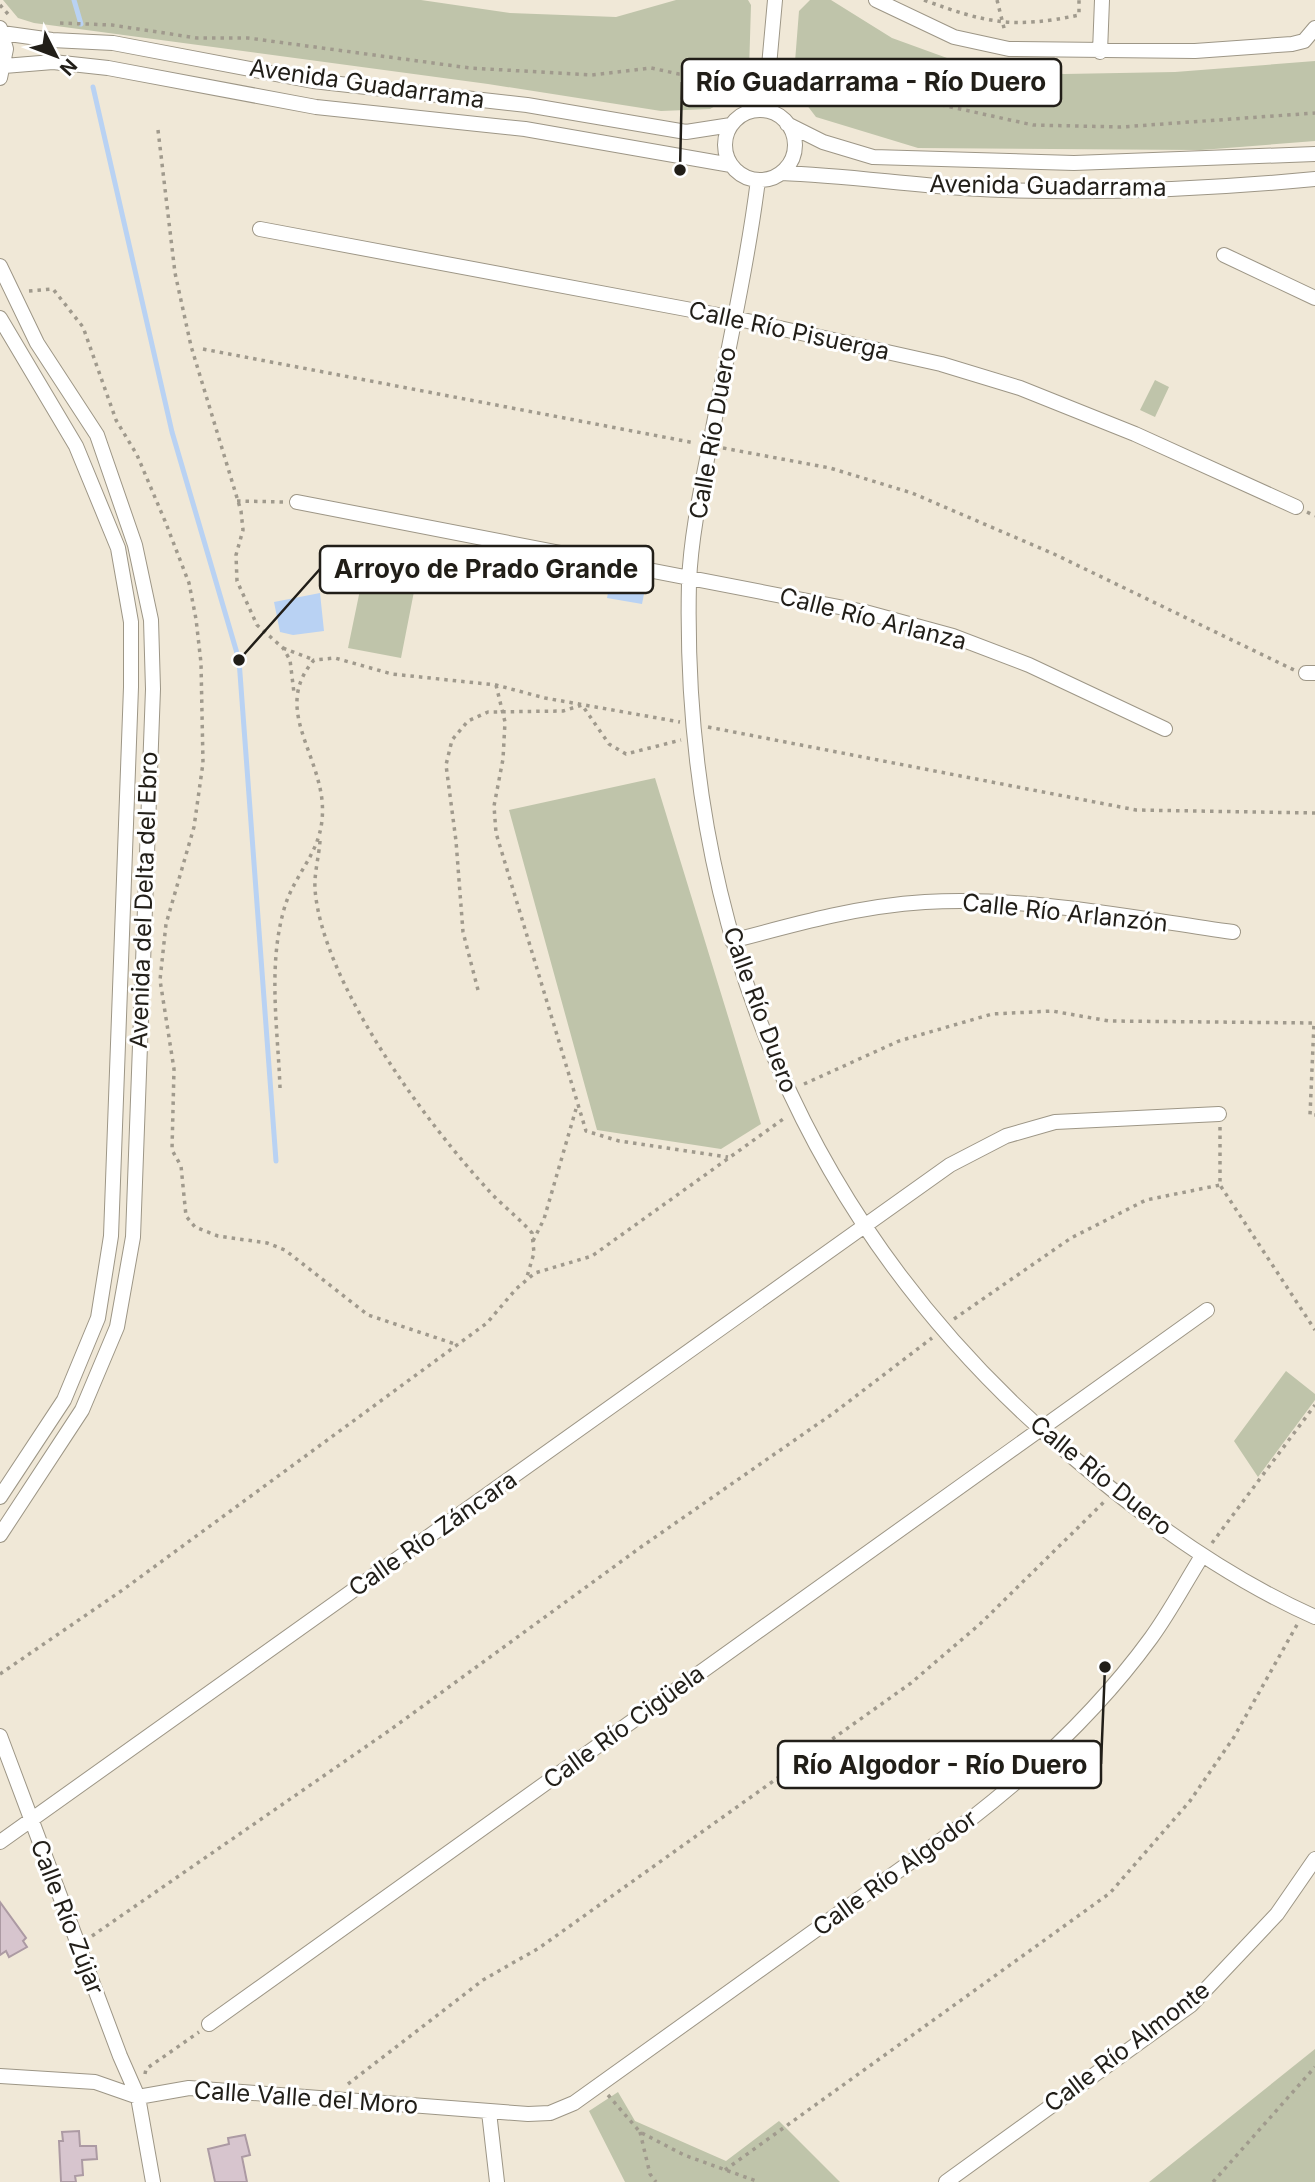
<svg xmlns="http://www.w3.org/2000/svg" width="1315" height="2182" font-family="Inter,sans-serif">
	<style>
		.green { fill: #bfc4aa }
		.water { fill: #b9d2f3 }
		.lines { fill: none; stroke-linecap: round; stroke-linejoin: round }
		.stream { stroke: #b9d2f3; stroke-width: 5 }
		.building { fill: #d7c5ce; stroke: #ac9aa3; stroke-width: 2 }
		.street-casing { stroke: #9d9686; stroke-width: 16 }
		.path { stroke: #a09a8d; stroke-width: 3.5; stroke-dasharray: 3.5 5; stroke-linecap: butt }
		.street { stroke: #fff; stroke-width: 14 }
		.labels { text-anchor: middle; stroke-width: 6; stroke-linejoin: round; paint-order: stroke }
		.street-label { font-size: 24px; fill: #211e18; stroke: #fff }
		.leader { fill: none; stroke: #211e18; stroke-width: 2.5 }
		.callout-dot { fill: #211e18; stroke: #fff; stroke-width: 2.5 }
		.callout { fill: #fff; stroke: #211e18; stroke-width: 2.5 }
		.callout-label { font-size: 26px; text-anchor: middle; font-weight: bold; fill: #211e18 }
	</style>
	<rect width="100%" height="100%" fill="#f0e8d7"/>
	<path class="green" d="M3,0h418l89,13 106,4 60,-17h72l3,5 -2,66 -8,20 -31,18 -49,2 -173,-27 -454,-61 -16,-5z
		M810,0h21l61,38 77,28 95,8 111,-2 140,-11v80l-114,9 -283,-2 -102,-31 -23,-30 6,-76z
		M1155,380l14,7 -14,30 -15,-7z
		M367,556l52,10 -18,92 -53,-10z
		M655,778l106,346 -40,25 -124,-19 -88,-320z
		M1286,1371l29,23v6l-57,77 -24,-36z
		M1315,2049v133h-166z
		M618,2092l17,29 91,40 53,-40 61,61h-215l-36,-71z"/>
	<path class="water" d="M611,577l35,7 -4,20 -35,-6z
		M320,593l4,38 -31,4 -13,-3 -6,-30z"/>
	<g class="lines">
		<path class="stream" d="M74,0l7,24
			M93,87l79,345 67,228 37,501"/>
	</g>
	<path class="building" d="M0,1902l26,36 -3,3 4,6 -18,10 -3,-6 -6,4z
		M79,2131l1,15h16l1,13 -15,1 1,15 -8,1 1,6h-15l-2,-41h4l-1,-9z
		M245,2135l5,20 -8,2 5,25h-32l-7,-33 21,-5 -1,-6z"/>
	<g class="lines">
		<defs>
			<path id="street" d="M876,0l78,37 55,12 186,2 97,-7 12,-3 11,-13
				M0,28l6,21 -6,29
				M2,33l50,7 61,3 200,38 214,24 159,27 45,-7
				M1100,52l2,-52
				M4,66l49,-4 55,6 208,39 209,22 206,36
				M765,110l10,-110
				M725 145a35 35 0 1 1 70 0a35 35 0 1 1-70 0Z
				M787,124l36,18 50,15 201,6 241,-9
				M781,173c60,2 121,11 181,15 117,7 237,2 353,-9
				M758,180c-11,87 -31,173 -47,259 -9,46 -20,95 -22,143 -8,348 117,651 386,877 73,62 152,119 240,158
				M260,229l474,89 207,46 79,24 115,46 161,73
				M1224,255l91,43
				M0,266l37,77 60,92 38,110 16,75 2,69 -20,548 -16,90 -35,83 -82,125
				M0,318l76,128 42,102 13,74v65l-20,549 -13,82 -34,82 -64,97
				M297,502l568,110 88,24 76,29 136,64
				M1306,673h9
				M732,941c63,-17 127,-35 193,-39 103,-6 207,16 308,30
				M0,1736l120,320 18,41 15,85
				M0,1842l950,-677 56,-29 49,-14 164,-8
				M209,2024l998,-714
				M0,2076l95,6 43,15 51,-9 339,26 22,-1 24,-10 398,-285c68,-53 128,-110 179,-180 19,-26 34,-55 51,-82
				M489,2112l8,70
				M946,2182l245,-177 86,-91 38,-55"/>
		</defs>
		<use href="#street" class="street-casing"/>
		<path class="path" d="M924,0c62,23 89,29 155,15v-15
			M997,0l8,32
			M0,5l8,9
			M60,23l52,2 85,13h51l222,30 122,7 59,-7 28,6 76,-1
			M783,75l95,12 64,18 91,20 88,2 194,-14
			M158,130l17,143 16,73 50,165 2,19 -7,25 1,26 20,44 26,23 7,12 4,33
			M29,291l24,-2 30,38 33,93 21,35 28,66 24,62 7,36 5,44 2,100 -9,64 -28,97 -6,56 14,89 -2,81 9,16 5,50 9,11 23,9 49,7 18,7 83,65 90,30
			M203,349l492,94
			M723,448l107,20 82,25 142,61 240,116
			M237,501l47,1
			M1307,512l8,4
			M283,648l31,12
			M496,685l9,37 -2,37 -9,47 2,27 90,298 33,10 109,16
			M708,727l428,83 179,3
			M320,841c-1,15 -6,33 -5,48 7,94 112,235 175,303 14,15 29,26 42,41l2,20 -8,27
			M478,990l-15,-58 -7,-91 -10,-76 6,-25 16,-19 20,-9 75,-1 19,-6 27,39 17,10 55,-14
			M804,1084l95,-43 93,-27 60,-3 57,10 205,2 -4,92h5
			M280,1088c-2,-57 -12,-119 3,-175 11,-44 44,-61 39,-113 -6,-52 -48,-94 -8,-140l21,-2 57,16 104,11 49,13 135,24
			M1220,1127v58l95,145
			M533,1241l11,-22 32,-110
			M954,1319l117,-81 75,-38 74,-15
			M1212,1543l103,-138
			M0,1674l124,-85 363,-266 29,-34 19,-16 57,-17 194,-139
			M92,1936l298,-206 251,-183 194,-135 97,-74
			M145,2074l1,-5 53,-37
			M348,2084l135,-104 56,-32 372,-265 69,-59 125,-123
			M608,2095l32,37 44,23 75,27
			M640,2132l10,42 6,8
			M725,2170l385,-277 80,-92 44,-64 64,-114
			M1213,2182l102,-115"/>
		<use href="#street" class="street"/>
	</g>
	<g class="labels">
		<g class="street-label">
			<text transform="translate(367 84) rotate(8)" y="8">Avenida Guadarrama</text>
			<text transform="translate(1048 186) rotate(1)" y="8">Avenida Guadarrama</text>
			<text transform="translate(789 331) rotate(12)" y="8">Calle Río Pisuerga</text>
			<text transform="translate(713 433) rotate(-80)" y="8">Calle Río Duero</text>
			<text transform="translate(873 619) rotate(14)" y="8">Calle Río Arlanza</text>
			<text transform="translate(144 900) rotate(-88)" y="8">Avenida del Delta del Ebro</text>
			<text transform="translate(1065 913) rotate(6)" y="8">Calle Río Arlanzón</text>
			<text transform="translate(760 1010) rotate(70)" y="8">Calle Río Duero</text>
			<text transform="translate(1101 1476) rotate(39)" y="8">Calle Río Duero</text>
			<text transform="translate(433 1534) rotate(-35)" y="8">Calle Río Záncara</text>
			<text transform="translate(624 1727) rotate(-36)" y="8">Calle Río Cigüela</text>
			<text transform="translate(895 1873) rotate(-36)" y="8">Calle Río Algodor</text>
			<text transform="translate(67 1917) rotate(69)" y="8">Calle Río Zújar</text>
			<text transform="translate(1127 2047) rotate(-37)" y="8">Calle Río Almonte</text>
			<text transform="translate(306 2098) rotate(4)" y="8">Calle Valle del Moro</text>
		</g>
	</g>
	<path class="leader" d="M680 170L682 82M239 660L320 569M1105 1667L1101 1764"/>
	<g class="callout-dot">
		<circle cx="680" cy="170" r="7"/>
		<circle cx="239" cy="660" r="7"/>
		<circle cx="1105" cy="1667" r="7"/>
	</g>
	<g class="callout">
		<rect x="682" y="59" width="379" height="47" rx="7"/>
		<rect x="320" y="546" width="333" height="47" rx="7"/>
		<rect x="778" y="1741" width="323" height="47" rx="7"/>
	</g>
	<g class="callout-label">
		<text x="871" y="91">Río Guadarrama - Río Duero</text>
		<text x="486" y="578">Arroyo de Prado Grande</text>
		<text x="940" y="1774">Río Algodor - Río Duero</text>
	</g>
	<g transform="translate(56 56) rotate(132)" stroke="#ffffff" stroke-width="5" paint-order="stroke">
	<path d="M0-5L12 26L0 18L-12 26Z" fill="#211e18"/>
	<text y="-10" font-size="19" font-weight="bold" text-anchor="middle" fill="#211e18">N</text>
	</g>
</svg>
